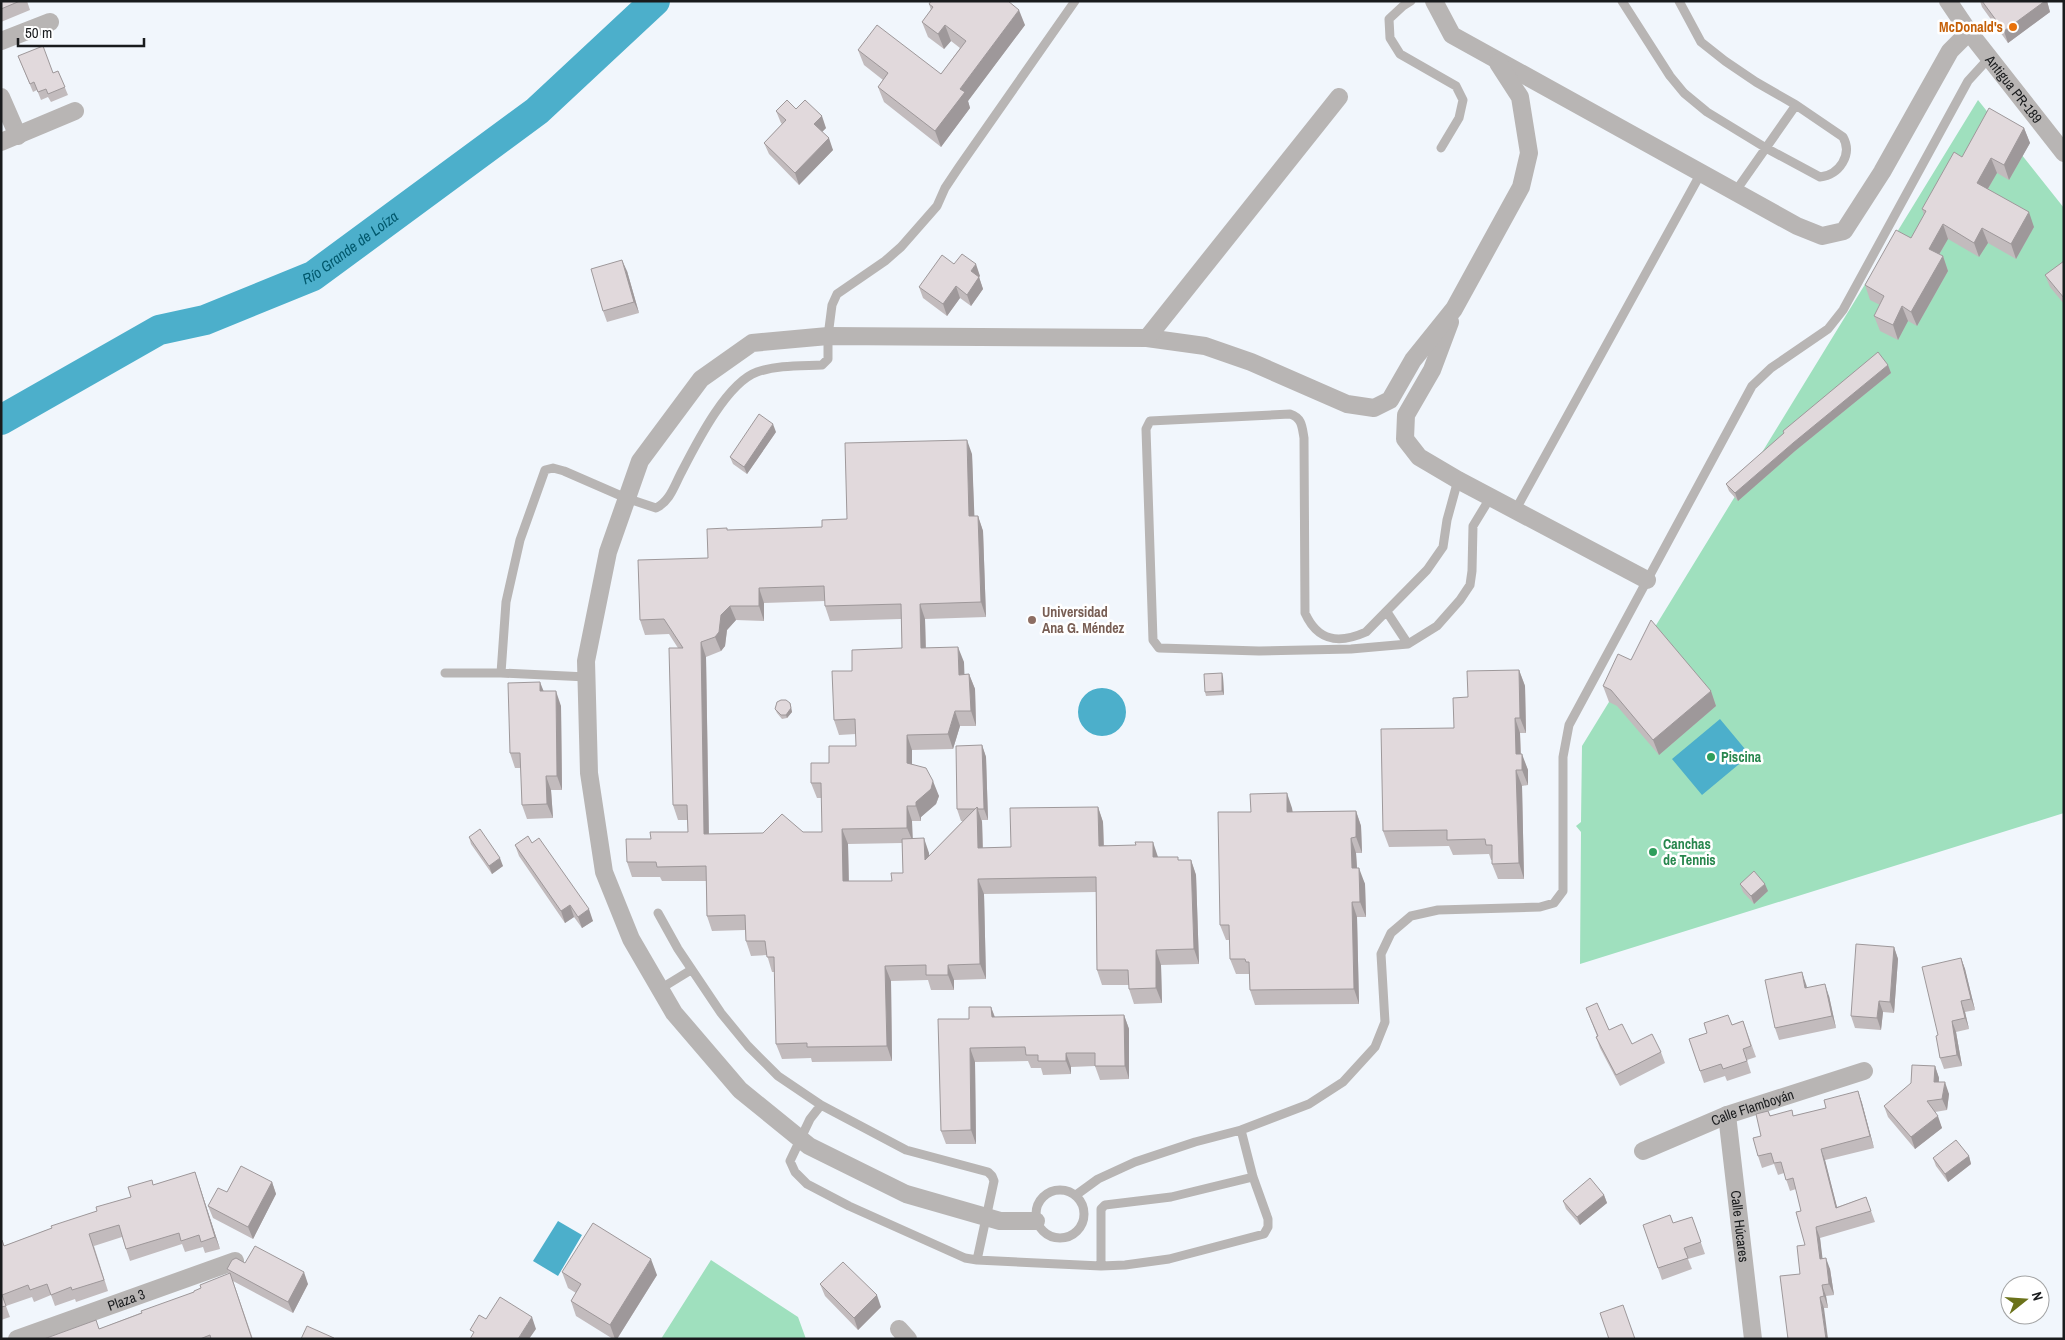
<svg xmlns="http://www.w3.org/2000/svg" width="2065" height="1340" font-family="'Archivo Narrow',sans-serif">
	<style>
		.green { fill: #9fe0be }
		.water { fill: #4cafcb }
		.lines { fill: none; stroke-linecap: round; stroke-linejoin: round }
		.river { stroke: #4cafcb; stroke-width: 30 }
		.lane { stroke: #b8b5b4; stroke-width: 9 }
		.street { stroke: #b8b5b4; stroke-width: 18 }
		.wall { fill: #c2bbbd; fill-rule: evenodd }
		.shaded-wall { fill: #9e989a }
		.building { fill: #e1d9dc; stroke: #9e989a; fill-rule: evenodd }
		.food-dot { fill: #e8710a; stroke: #fff; stroke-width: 2 }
		.education-dot { fill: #8d6e63; stroke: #fff; stroke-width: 2 }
		.leisure-dot { fill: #2e9e5b; stroke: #fff; stroke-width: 2 }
		.labels { text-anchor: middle; stroke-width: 5; stroke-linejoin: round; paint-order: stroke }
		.food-label { font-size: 14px; font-weight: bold; fill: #c56008; stroke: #fff; text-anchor: end }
		.street-label { font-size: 14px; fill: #191b1d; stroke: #fff }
		.education-label { font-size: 14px; font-weight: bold; fill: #785e54; stroke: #fff; text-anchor: start }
		.leisure-label { font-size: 14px; font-weight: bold; fill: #27864d; stroke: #fff; text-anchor: start }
		.water-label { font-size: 15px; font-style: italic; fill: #00586c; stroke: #fff }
	</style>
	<rect width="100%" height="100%" fill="#f1f6fc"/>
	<path class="green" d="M1978,100l86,108v605l-484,151 1,-132 -5,-6 5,-4 1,-76z
		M711,1260l87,57 8,22h-145z"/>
	<path class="water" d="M1078 712a24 24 0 1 1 48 0a24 24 0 1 1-48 0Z
		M1720,719l30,36 -48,40 -30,-36z
		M558,1221l24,14 -24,41 -25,-15z"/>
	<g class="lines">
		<path class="river" id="s1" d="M1,420l158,-90 46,-10 108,-44 224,-165 118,-110"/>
		<path class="lane" d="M1411,1l-8,5 -14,13 1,19 10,16 56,32 7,14 -4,18 -18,30
			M1622,1l48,75 14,17 23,19 59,36 54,29c19,-2 33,-22 23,-40l-47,-32 -40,-23 -31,-21 -24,-19 -22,-41
			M1735,192l61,-87
			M1458,480l-11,40 -4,27 -16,23 -61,62c-27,12 -48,10 -61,-19l-1,-175c-2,-12 -2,-20 -14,-24l-140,7 -4,8 7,211 6,8 100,3 92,-2 57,-5 29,-18 23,-26 10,-15 2,-14 1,-45 17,-28
			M1516,509l185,-336
			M1387,612l21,32
			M445,673h56l86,4
			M501,673l5,-71 14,-62 25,-70 8,-2 11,3 62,27 30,10c13,-6 18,-21 24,-33 15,-29 46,-92 77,-103 21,-7 43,-6 65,-7l6,-6v-23l4,-31 5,-11 48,-33 16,-14 36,-41 8,-18 14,-21 116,-166
			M658,913l20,36 43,64 27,33 30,30 43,29 85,45 82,22 4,4 2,5 -17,79
			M660,989l31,-19
			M821,1105l-11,14 -20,42 5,11 12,12 42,22 116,52 12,2 124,6 24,-1 44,-6 95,-25 4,-7v-8l-15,-42 -12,-47
			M1036 1214a24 24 0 1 1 48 0a24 24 0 1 1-48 0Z
			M1076,1195l22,-16 37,-17 60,-20 46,-12 68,-26 34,-22 32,-35 10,-25 -4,-68 10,-21 20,-17 27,-6 102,-3 14,-4 9,-12v-134l6,-32 183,-339 19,-18 57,-39 15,-19 125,-229 21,-23
			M1101,1266v-57l4,-4 66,-8 82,-20"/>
		<g class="street">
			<path d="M1434,1l18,34 345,191 25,10 22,-5 38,-59 68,-121 19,-19"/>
			<path id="s2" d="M1948,1l21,31 95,121"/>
			<path d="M1,41l49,-19"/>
			<path d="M1,97l17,39"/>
			<path d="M1,142l74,-31"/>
			<path d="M1450,322l-18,48 -26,45 -1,24 14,18 39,23 189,100"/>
			<path d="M1147,338l58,8 46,16 96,42 27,4 16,-8 23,-40 41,-51 67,-122 8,-34 -9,-56 -22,-34"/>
			<path id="s3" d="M1727,1115l26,224"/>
			<path id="s4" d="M1643,1151l84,-36 137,-44"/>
			<path d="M1036,1221h-36l-94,-27 -97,-48 -69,-56 -66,-77 -43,-74 -27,-67 -15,-99 -3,-112 22,-109 32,-91 61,-82 51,-36 76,-7 319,2 192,-241"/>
			<path d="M899,1329l9,10"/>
			<path id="s5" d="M17,1339l218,-78"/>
		</g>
	</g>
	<path class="wall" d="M1,1h26l3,9 -29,12z
		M1980,1h67l3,11 -42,31 -26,-36z
		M929,4l96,21 -57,76 2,7 -29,39 -57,-45 -6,-15 5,-7 -19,-15 -6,-15 83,24 19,-26 -9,-7 -7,8 -16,-12 -6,-15 9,-12z
		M18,56l35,17 5,-2 10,24 -17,7 -3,-5 -7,3 -4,-10 -4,2z
		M796,109l30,19 -4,4 11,18 -34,35 -30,-31 -5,-11 18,-19 -1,-1 -5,-12z
		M2024,128l6,15 -21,37 -12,-7 -9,16 46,38 -18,32 -28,-16 -9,14 -31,-18 -9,16 4,1 5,15 -31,55 -9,-5 -10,19 -18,-9 -6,-15 6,-11 -10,-5 -5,-15 46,-47 13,-23 -2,-6 40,-52z
		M2064,261v43l-14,-17 -5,-12z
		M954,264l26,12 -1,1 4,12 -12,17 -11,-8 -13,18 -24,-18 -4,-11z
		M627,271l12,42 -32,9 -4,-11z
		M1888,365l3,8 -96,78 -57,50 -9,-10 -3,-7 58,-50 -1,-3z
		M776,432l-29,42 -14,-10 -3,-7z
		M972,454l2,62h4l5,15 3,86 -61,2 1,29 38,14v12h5l6,15 1,37h-16l-7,23 -41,1v14l27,32 -3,8 -15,13v4h-9v17l17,15v3l34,-35h-2l-4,-12 25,-64 4,12 2,63h-6l1,28 28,-1 87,-40 5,15 1,23 54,12 21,3h12l5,15 3,89 -38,1 1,38 -28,1 -5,-15v-4h-27l-5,-15 -1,-78 -112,2 2,85 -32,1v10h-23l-3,-10 -37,1 1,80 -80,1 -1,-4 -29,1 -6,-15 -1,-72h-3l-5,-17 -16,1 -5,-15 -1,-11 -33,1 -5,-15 -1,-35h-44l-2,-4h-28l-5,-15 24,-23 37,-7 -1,-12h-9l-5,-15 5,-157 -9,-14 -24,1 -5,-15 68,-62 20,-28 94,-3 25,-8zM825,601v5l5,15 71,-2 1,29 -50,23 -18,49 5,15 17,-1v12l-27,17 -18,20 6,15h5v34l-113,2 -3,-177 15,-6 4,-5 2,-16 9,-10 28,1v-18zM902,843l1,30 -11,8h-43l-1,-37z
		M1631,660l80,31 5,15 -57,49 -42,-49 -8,-4 -6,-16z
		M1519,670l6,16 1,47h-6l1,21 7,16v15l-6,1 2,93h-26l-6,-15v-4h-1l-2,-6 -36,1 -4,-9 -60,1 -6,-16 71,-103 14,-31z
		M1223,677l1,18 -18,1 -1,-4z
		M544,691l17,15 1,84h-11l2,28 -26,1 -5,-14 -1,-37h-6l-5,-15z
		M790,703l2,9 -5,6 -5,1 -5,-6 -2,-4z
		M1292,808l1,4 63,-1 5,15 1,27h-6l1,15 8,16 1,33h-9l2,87 -104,1 -5,-15 -1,-16h-13l-6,-15v-19h-4l-6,-15 31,-113z
		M469,837l34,29 -11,8 -21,-30z
		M532,843l61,78 -11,7 -8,-11 -9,6 -46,-67 -4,-11z
		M1740,884l28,7 -14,13 -11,-12z
		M1894,947l4,12 -4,54 -11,-1 -2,18 -26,-2 -4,-12z
		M1961,958l4,11 10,41 -10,2 4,17 -13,3 6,34 -18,3 -4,-11 -2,-23z
		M1806,984l1,4 22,8 7,32 -57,12 -4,-12z
		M991,1007l4,10 129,-2 5,14v50l-29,1 -5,-14 -24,1v7l-28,1 -2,-7h-10l-3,-7 -53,1 1,82h-30l-5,-13 28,-112z
		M1586,1008l23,22 23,14 29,8 4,11 -45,23 -20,-38 -4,-11 1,-1z
		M1743,1021l13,36 -9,3 4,13 -24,8 -2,-5 -21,7 -15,-44z
		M1935,1066l4,12v4l10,12 -2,16 -12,2 7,16 -27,21 -27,-32 -4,-11z
		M1858,1091l4,12 12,45 -49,12 12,47 29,-10 9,25 -55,16 2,20 8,11 4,26 -8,1 2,12h-4l-24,-34 5,-29 -4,-34 -5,-22 -6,2 -6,-18 -6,2 -4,-11 -12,4 -4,-12 3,-20 7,-25 2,4 24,1 32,-8z
		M1969,1156l2,8 -23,18 -12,-16 -3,-8z
		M195,1172l25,77 -15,4 -2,-6 -18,5 -3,-8 -52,17 -8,-24 -28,9 14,45 -32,11 -1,-3 -20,7 -4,-11 -17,7 -2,-5 -26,9 4,11 -9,3v-80l3,6 93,-35 34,-14 23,-12z
		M272,1182l4,12 -23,45 -40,-21 -5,-12 19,-14z
		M1604,1195l3,8 -27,22 -14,-16 -3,-8z
		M1692,1217l13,37 -17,5 4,10 -30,11 -19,-55 30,-2z
		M245,1263l63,21 -15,29 -60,-32 20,58h-209l55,-10 95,-37 35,-18 -2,-5z
		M562,1272l95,3 -40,64h-4l-37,-23 -5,-15 5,-8 -8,-5z
		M820,1284l61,23 -23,23 -33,-34z"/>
	<path class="shaded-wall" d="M2045,1h2l3,11 -42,31 -4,-12z
		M1019,10l6,15 -57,76 2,7 -29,39 -6,-16 25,-42z
		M945,25l6,16 -7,8 -6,-15z
		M822,116l4,12 -8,8 -4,-12z
		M2024,128l6,15 -21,37 -5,-15z
		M829,138l4,12 -34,35 -4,-12z
		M1991,158l6,15 -14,24 -6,-14z
		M2029,212l5,15 -18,32 -5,-15z
		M1943,224l5,15 -14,24 -5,-14z
		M1982,228l6,15 -9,14 -5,-14z
		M1943,256l5,15 -31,55 -6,-14z
		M622,260l5,11 12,42 -5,-11z
		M976,264l4,12 -1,1 4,12 -12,17 -4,-11 4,-24z
		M956,286l4,12 -13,18 -4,-12z
		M1902,306l6,15 -10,19 -5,-15z
		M1888,365l3,8 -96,78 -57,50 -3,-8 58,-50z
		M773,424l3,8 -29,42 -3,-7z
		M967,440l5,14 3,77 -6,-15z
		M978,516l5,15 3,86 -5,-15z
		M759,588l5,15v18l-5,-15z
		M920,604l5,15 1,44 -5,-15z
		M730,606l6,14 -9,10 -2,16 -4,5 -6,-14 6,-22z
		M701,642l5,15 3,192 -5,-15z
		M958,647l6,15 1,27 -6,-14z
		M1519,670l6,16 1,47 -6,-15z
		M1222,673l1,4 1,18 -2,-4z
		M969,674l6,15 1,37 -5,-15z
		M540,682l6,15 -6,-6z
		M556,691l5,15 1,84 -5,-14z
		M1711,691l5,15 -57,49 -6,-15z
		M790,703l2,9 -5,6 -1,-3z
		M955,711l5,15 -7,23 -5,-15z
		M1515,718l5,15 1,37 -5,-16z
		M907,735l5,15v28l-5,-15z
		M982,745l4,12 2,63 -4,-11z
		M1522,754l6,16v15l-6,-15z
		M1516,770l6,16 2,93 -5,-16z
		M546,776l5,14 2,28 -6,-14z
		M933,781l6,15 -3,8 -15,13v4l-5,-15v-4z
		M1287,793l5,15 1,20 -6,-16z
		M907,806l5,15 1,21 -6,-14z
		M977,807l5,15 1,41 -5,-15z
		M1098,807l5,15 1,38 -5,-14z
		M1356,811l5,15 1,27 -6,-16z
		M842,829l6,15 1,52 -6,-15z
		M924,838l5,15 2,22 -6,-15z
		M1351,838l5,15 2,31 -6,-16z
		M1153,842l5,15h-5z
		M500,858l3,8 -11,8 -3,-8z
		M1191,860l5,15 3,89 -5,-15z
		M1359,868l6,16 1,33 -6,-15z
		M978,879l6,15 2,85 -6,-15z
		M1765,884l3,7 -14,13 -3,-8z
		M1352,902l5,15 2,87 -5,-15z
		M570,905l4,12 -9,6 -4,-12z
		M589,909l4,12 -11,7 -4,-11z
		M1894,947l4,12 -4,54 -4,-11z
		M1156,950l5,15 1,38 -6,-15z
		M1961,958l4,11 10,41 -4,-11z
		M948,965l6,15v10l-6,-15z
		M885,966l6,15 1,80 -5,-15z
		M1802,972l4,12 4,16 -5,-12z
		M1825,984l4,12 7,32 -4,-12z
		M1879,1001l4,11 -2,18 -4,-12z
		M1961,1001l4,11 4,17 -4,-11z
		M991,1007l5,14 -4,-4z
		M1124,1015l5,14v50l-4,-13z
		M1952,1021l4,11 6,34 -5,-11z
		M970,1048l5,14 1,82 -5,-14z
		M1066,1053l5,14v7l-5,-13z
		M1935,1066l4,12 -1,16 -4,-12z
		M1945,1082l4,12 -2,16 -5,-11z
		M1858,1091l4,12 12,45 -4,-12z
		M1938,1116l4,12 -27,21 -4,-12z
		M1821,1149l4,11 15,59 -4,-11z
		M1969,1156l2,8 -23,18 -3,-8z
		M195,1172l4,12 21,65 -5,-12z
		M272,1182l4,12 -23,45 -5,-12z
		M1604,1195l3,8 -27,22 -3,-8z
		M1816,1227l4,11 4,32 -4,-11z
		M1826,1258l4,11 4,26 -5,-11z
		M651,1259l6,16 -40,64h-2l-5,-14z
		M304,1272l4,12 -15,29 -5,-11z
		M1822,1285l4,11 2,12 -4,-12z
		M877,1295l4,12 -23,23 -4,-12z
		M1820,1297l4,11 4,31h-2z
		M532,1317l4,12 -7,10h-11z"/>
	<path class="building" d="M1,1h19l-19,8z
		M931,1h77l11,9 -59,79 5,3 -30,39 -57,-44 10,-14 -30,-23 19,-25 64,49 25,-33 -21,-16 -7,9 -16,-12 11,-15 -4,-3z
		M1982,1h63l-41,30z
		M43,46l10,27 5,-2 7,16 -17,7 -2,-5 -8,3 -4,-10 -4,2 -12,-28z
		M787,100l9,9 9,-9 17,16 -8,8 15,14 -34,35 -31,-30 22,-23 -10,-9z
		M1989,108l35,20 -20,37 -13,-7 -14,25 52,29 -18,32 -29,-16 -8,15 -31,-19 -14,25 14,7 -32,56 -9,-6 -9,19 -19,-9 10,-20 -19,-11 31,-55 15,8 15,-27 -4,-2 32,-57 8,5z
		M962,254l14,10 -5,7 8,6 -12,18 -11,-9 -13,18 -24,-17 23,-32 12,9z
		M622,260l12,42 -31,9 -12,-42z
		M2064,261v37l-19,-23z
		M1878,352l10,13 -95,78 -58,50 -9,-9 58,-51 -1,-2z
		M759,414l14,10 -29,43 -14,-10z
		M967,440l2,76h9l3,86 -61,2 1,44 37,-1 1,28 10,-1 2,37h-16l-7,23 -41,1v28l19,5 7,13 -2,8 -15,13v4h-9v22l-65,1 1,52h49l-1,-8h12l-1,-34 22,-1 1,22 52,-53 1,41 33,-1 -1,-39 88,-1 1,39 37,-1 -1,-3h18v15h25v3h13l3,89 -38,1v38l-27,1 -1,-19h-31l-1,-93 -118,2 2,85 -32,1v10h-22v-10l-41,1 2,80 -80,1v-4l-31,1 -2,-87h-7l-2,-16h-19l-1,-26 -38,1 -1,-50 -49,1 -1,-5h-29l-1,-23h25l-1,-7h38l-1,-27h-14l-4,-157h14l-19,-29 -24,1 -2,-60 70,-2 -1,-29 20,-1v2l95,-3v-7l25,-1 -2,-76zM824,586l1,20 76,-2 1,44 -50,2v21h-20l2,49 21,-1 1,27h-27v17h-18v20h10l1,49h-19l-21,-18 -19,19 -59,1 -3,-192 14,-5 4,-5 2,-17 9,-9h29v-18z
		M1651,620l60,71 -58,49 -42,-50 -8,-4 15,-32 13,6z
		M1519,670l1,48h-5l1,36h6v16h-6l3,93 -27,1v-19h-6l-1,-6 -38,1v-10l-64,1 -2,-102 73,-1 -1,-30 15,-1 -1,-26z
		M1222,673v18l-17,1 -1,-18z
		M540,682v9h16l1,85h-11l1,28 -25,1 -2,-52h-10l-2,-70z
		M781,700h5l4,3 1,5 -5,7h-5l-6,-6 2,-7z
		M982,745l2,64h-6l-1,-2 -2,2h-18l-1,-63z
		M1287,793v19l69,-1v26l-5,1 1,30h7l1,34h-8l2,87 -104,1 -1,-28h-3l-1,-3h-15l-1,-34h-9l-2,-113h33l-1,-18z
		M480,829l20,29 -11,8 -20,-29z
		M528,836l4,7 7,-5 50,71 -11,8 -8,-12 -9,6 -46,-66z
		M1754,871l11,13 -14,12 -11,-12z
		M1856,944l38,3 -4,55 -11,-1 -2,17 -26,-2z
		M1961,958l10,41 -10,2 4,17 -13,3 5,34 -17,3 -4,-22 2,-1 -16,-68z
		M1802,972l3,16 20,-4 7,32 -57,12 -10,-48z
		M1597,1003l12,27 13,-6 10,20 20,-10 9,18 -45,23 -20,-38 2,-1 -12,-28z
		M969,1007h22l1,10 132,-2 1,51h-30v-13h-29v8h-28v-6h-12l-1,-8 -55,1 1,82 -30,1 -3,-112h31z
		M1728,1015l4,10 11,-4 8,25 -8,3 4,12 -24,8 -2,-5 -21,7 -11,-32 18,-6 -3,-10z
		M1912,1065l23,1 -1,16h11l-3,17 -15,2 11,15 -27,21 -27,-31 27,-23z
		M1858,1091l12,45 -49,13 15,59 30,-11 5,14 -55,16 4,32 6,-1 3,26 -7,1 2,11 -4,1 6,42h-38l-8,-63 20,-2 -3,-28 8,-1 -9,-33 5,-1 -8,-33 -7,2 -5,-18 -7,1 -3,-10 -13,3 -5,-18 8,-2 -5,-22 12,-3 2,5 22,-6 1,6 33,-8 -2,-8z
		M1956,1140l13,16 -24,18 -12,-16z
		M241,1166l31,16 -24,45 -40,-21 10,-18 9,4z
		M195,1172l20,65 -14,5 -2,-7 -18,6 -2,-8 -53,16 -7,-24 -30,9 15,46 -32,10 -1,-3 -20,8 -4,-11 -17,6 -2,-5 -26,10 4,11 -5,1v-67h1l2,6 48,-18 -1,-2 46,-15 -1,-4 35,-10 -3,-10 24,-7 1,5z
		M1590,1178l14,17 -27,22 -14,-16z
		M1670,1215l3,8 19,-6 9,25 -17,6 4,10 -30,10 -15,-43z
		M593,1223l58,36 -41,66 -39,-24 10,-17 -19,-12z
		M255,1246l49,26 -16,30 -61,-33 5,-9 4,-2 9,5z
		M843,1262l34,33 -23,23 -34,-34z
		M230,1273l22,66h-41l-1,-4 -10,4h-156l52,-19 3,9 43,-16 -1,-2 53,-19v-1l7,-3 -1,-3z
		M500,1297l32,20 -14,22h-48l4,-7 -4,-2 9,-15 7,4z
		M1623,1305l12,34h-26l-9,-26z
		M307,1326l27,12 -1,1h-32z"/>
	<circle class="food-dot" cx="2013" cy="27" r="5"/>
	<circle class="education-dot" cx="1032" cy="620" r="5"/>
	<g class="leisure-dot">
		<circle cx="1711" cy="757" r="5"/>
		<circle cx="1653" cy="852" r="5"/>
	</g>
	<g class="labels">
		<g class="food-label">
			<text x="2003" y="32">McDonald's</text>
		</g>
		<g class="street-label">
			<text dy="5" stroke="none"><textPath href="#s2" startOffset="110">Antigua PR-189</textPath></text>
			<text dy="5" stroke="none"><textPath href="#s4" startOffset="118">Calle Flamboyán</textPath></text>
			<text dy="5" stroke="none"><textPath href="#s3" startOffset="112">Calle Húcares</textPath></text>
			<text dy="5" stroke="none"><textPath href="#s5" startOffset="116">Plaza 3</textPath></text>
		</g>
		<g class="education-label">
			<text x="1042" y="617">Universidad<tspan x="1042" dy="16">Ana G. Méndez</tspan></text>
		</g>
		<g class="leisure-label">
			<text x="1721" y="762">Piscina</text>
			<text x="1663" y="849">Canchas<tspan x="1663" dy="16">de Tennis</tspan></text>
		</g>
		<g class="water-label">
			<text dy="5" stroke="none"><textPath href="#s1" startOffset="392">Río Grande de Loíza</textPath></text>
		</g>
	</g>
	<rect width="2065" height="1340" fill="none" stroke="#191b1d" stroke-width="5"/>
	<g transform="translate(2025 1300) rotate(73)"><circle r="24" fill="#ffffff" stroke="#a3a4a5"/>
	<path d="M0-4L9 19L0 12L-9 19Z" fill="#6b721a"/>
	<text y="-8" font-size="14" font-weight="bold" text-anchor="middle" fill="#191b1d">N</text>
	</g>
	<path d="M18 38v8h126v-8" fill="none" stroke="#191b1d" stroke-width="2.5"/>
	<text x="25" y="38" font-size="15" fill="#191b1d" stroke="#ffffff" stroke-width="4" paint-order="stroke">50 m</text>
</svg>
